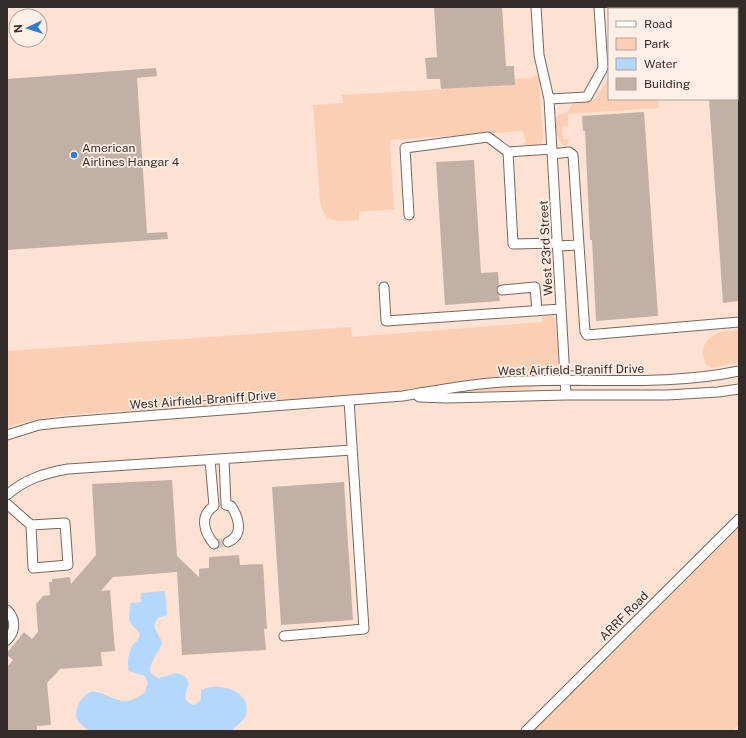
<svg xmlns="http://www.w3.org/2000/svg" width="746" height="738" font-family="'Public Sans',sans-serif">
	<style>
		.built { fill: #fde2d3; fill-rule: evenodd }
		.green { fill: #fccfb5 }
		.water { fill: #b4d7fd }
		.building { fill: #c2b0a5 }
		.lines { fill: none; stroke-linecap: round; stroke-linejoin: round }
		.minor-tunnel { stroke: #d6c8c0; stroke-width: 9; stroke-dasharray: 9 4.5; stroke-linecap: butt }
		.minor-casing { stroke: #78675d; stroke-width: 11 }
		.minor { stroke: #fff; stroke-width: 9 }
		.poi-dot { fill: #2c7fce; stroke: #ffefe6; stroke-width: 1.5 }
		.labels { text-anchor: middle; stroke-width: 3.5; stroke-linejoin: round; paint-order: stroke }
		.poi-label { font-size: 12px; fill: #342c28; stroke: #ffefe6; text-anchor: start }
		.street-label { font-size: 12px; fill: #342c28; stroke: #ffefe6 }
	</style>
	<rect width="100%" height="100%" fill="#ffefe6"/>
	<path class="built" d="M7,7h732v724h-732zM609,9h128v90h-128zM16,16h24v24h-24z"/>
	<path class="green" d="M534,75l4,1 1,2 4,60 -2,7 -4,2 -12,-2 -2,-2 3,-1 -3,-11 -133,9 4,69 -35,3v8c-20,2 -35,5 -39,-19l-7,-96 30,-2 -1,-8 173,-10v-6l17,-1z
		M609,77v22h49l1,9 -91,6v12l-6,1 1,12h6l-2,7h-3c-7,-7 -12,-20 -7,-30l11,-5 5,-9h14l9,-4z
		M551,315l4,4c1,16 8,50 -5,62 -11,12 -78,10 -96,11 -94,4 -189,10 -283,17 -54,3 -112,2 -164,18v-76l344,-24 1,10 190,-15v-6z
		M739,330v32l-27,6 -6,-4 -4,-11c4,-20 19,-22 37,-23z
		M739,527v198l-6,6h-200z"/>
	<path class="water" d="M165,591l2,24 -9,3c-9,10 3,16 4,26 -3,10 -23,28 -3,34l17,-5 9,3 4,7c-2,9 -9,18 5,22l7,-5v-10c17,-9 52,1 45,25 -2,7 -11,10 -14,16h-141c-6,-3 -14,-8 -15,-15 -1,-10 10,-28 21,-24 8,2 18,8 26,9 7,1 17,-4 22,-9l3,-9 -3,-7 -16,-5c-2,-6 -1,-17 2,-23 3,-7 10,-7 8,-16 -14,-14 -9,-10 -9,-29l11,-1v-9z"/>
	<path class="building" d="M434,7h68l4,59h8l1,19 -74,4 -1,-10h-13l-2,-21 12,-1z
		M156,68l1,8 -20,2 10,155 20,-1 1,7 -161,11v-171z
		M709,99h30v202l-16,2z
		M644,112l14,204 -62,5 -4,-81h-2l-5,-109h-2l-1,-15z
		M474,160l7,113 17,-1 1,13 -3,5 3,5 1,6 -55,4 -9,-143z
		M172,480l5,76 22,21v-8l10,-1v-11l30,-2 1,10 23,-1 4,65h-3l2,21 -84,5 -5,-83 -64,5 -12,14 9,-1 5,61 -14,1 1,14 -42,3 -13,14 4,42 -14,1v5h-30v-64l6,-7 -6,-5v-2l17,-21 8,7 6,-7 -2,-28 7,-8 7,-1 -1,-13h3v-3l18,-2 1,7 25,-29 -4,-71z
		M344,482l9,138 -72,5 -9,-138z"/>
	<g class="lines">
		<path class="minor-tunnel" d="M214,544l14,-2"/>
		<defs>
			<path id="minor" d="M536,7l3,48 10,44 17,296
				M713,7v2
				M737,63h2
				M737,77h2
				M549,99l38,-2 16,-29 -4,-61
				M552,149l-44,3 5,92 44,-1
				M552,154l17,-2 4,3 6,90
				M409,215l-4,-67 83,-11 20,15
				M557,246l22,-1 6,87 2,3 152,-13
				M384,287l2,34 175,-12
				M502,290l33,-3 2,24
				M419,397l28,1 119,-3h101l51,-3 21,-3
				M7,435l32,-10 28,-3 336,-26c40,-7 81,-14 121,-15 72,-3 144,5 215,-10
				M224,459l2,46 5,1c8,12 13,29 -3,36
				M210,460l4,46c-15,10 -10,26 0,38
				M7,495c18,-16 38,-22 61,-26l284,-19
				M7,504l24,21 2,43 35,-3 -3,-42 -34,2
				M7,610c9,9 9,21 0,30
				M284,636l80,-7 -15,-229
				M526,731l213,-212"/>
		</defs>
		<use href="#minor" class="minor-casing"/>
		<use href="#minor" class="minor"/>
	</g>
	<circle class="poi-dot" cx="74" cy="155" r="4"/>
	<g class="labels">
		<g class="poi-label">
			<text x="82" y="152">American<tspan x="82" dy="14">Airlines Hangar 4</tspan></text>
		</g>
		<g class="street-label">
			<text transform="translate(546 248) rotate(-93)" y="4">West 23rd Street</text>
			<text transform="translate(571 370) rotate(-1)" y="4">West Airfield-Braniff Drive</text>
			<text transform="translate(203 400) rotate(-4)" y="4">West Airfield-Braniff Drive</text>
			<text transform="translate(624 616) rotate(-45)" y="4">ARRF Road</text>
		</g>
	</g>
	<rect width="746" height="738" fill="none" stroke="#342c28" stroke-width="16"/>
	<rect x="608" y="8" width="130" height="92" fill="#ffefe6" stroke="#aea19a"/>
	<rect x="616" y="21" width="20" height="6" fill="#ffffff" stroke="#aea19a"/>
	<text x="644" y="28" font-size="12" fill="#342c28">Road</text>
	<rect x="616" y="38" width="20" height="12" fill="#fccfb5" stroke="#aea19a"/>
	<text x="644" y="48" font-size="12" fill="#342c28">Park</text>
	<rect x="616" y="58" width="20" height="12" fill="#b4d7fd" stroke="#aea19a"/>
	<text x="644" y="68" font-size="12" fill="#342c28">Water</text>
	<rect x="616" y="78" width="20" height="12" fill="#c2b0a5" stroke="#aea19a"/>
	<text x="644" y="88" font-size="12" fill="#342c28">Building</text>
	<g transform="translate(28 28) rotate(266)"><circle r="19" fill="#ffefe6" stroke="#aea19a"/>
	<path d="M0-3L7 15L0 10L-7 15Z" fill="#2c7fce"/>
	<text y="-6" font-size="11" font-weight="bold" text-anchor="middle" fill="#342c28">N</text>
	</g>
</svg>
